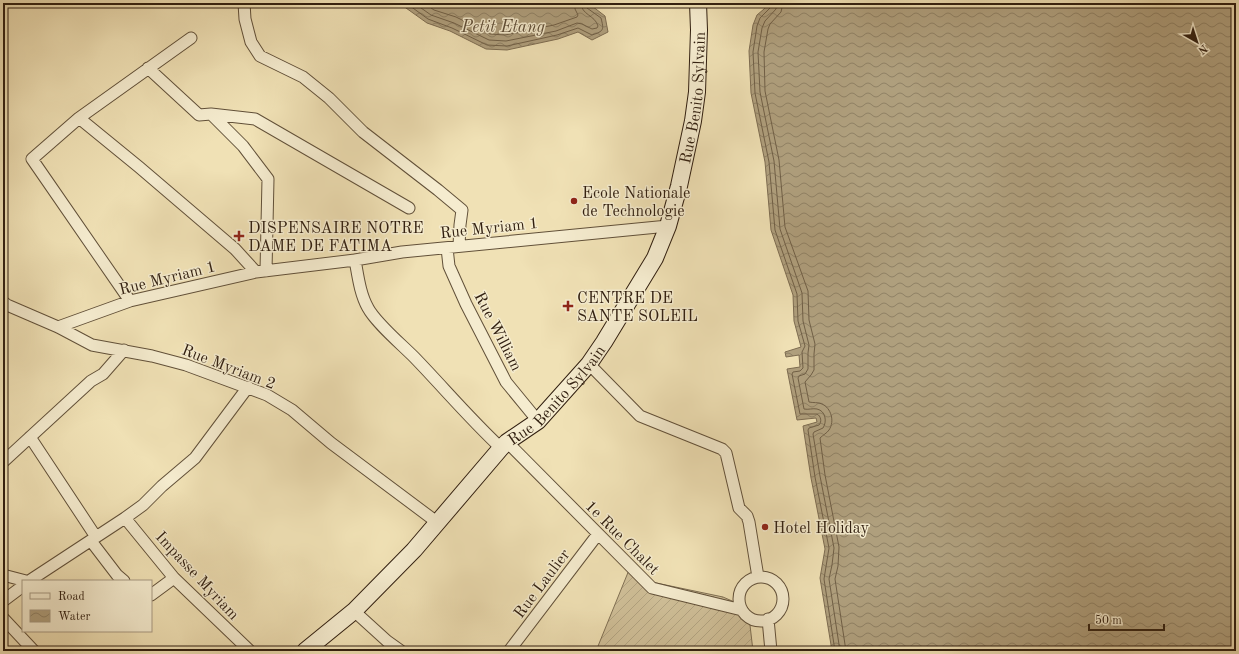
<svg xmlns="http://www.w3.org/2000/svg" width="1239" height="654" font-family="'Old Standard TT',serif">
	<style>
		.garden { fill: url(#garden-furrows); stroke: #807054 }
		.water { fill: url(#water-waves); stroke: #7d6c51 }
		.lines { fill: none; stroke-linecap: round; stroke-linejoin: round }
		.shore { stroke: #705f46; stroke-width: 1 }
		.minor-casing { stroke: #615039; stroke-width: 13 }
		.secondary-casing { stroke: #311f10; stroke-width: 18 }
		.minor { stroke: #f5eccf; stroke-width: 11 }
		.secondary { stroke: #f5eccf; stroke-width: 16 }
		.poi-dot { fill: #8f2418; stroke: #f5eccf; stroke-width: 1.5 }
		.labels { text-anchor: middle; stroke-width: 3; stroke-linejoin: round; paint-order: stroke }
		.street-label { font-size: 16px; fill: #311f10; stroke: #f5eccf }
		.poi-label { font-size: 16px; fill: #311f10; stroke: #f5eccf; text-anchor: start }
		.water-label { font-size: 17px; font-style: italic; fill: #5d4c36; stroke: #f5eccf }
	</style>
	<defs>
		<pattern id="garden-furrows" width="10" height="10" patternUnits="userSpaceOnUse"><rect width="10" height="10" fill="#d0c099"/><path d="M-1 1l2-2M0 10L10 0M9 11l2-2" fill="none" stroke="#b3a583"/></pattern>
		<pattern id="water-waves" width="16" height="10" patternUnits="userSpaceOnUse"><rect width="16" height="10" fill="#af9f7d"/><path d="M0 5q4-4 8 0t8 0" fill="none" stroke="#8f8165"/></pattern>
	</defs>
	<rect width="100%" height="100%" fill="#f0e1b5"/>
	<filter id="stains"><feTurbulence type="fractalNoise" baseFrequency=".005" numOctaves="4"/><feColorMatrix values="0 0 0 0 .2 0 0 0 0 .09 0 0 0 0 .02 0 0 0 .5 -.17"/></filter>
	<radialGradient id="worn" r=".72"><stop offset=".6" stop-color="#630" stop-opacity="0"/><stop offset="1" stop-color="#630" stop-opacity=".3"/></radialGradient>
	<path class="garden" d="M629,570l13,10 81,17 25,11 5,43h-157z"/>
	<path class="water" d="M399,3h189l17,13 3,16 -16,8 -14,-8 -20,7 -51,11 -21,-1 -36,-18 -23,-8z
		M769,3h467v648h-404l-12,-73 5,-29 -14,-71 -8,-52 14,-4 -1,-4 -19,2 -10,-51 13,-2 -1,-12 -13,2 -1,-5 16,-5 -7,-26 -1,-26 -22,-65 -6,-68 -14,-69 -2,-42 4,-26 4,-10 7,-6z"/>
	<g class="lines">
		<path class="shore" d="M406,3l22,16 24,9 35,17 20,1 50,-11 21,-7 14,7c12,-4 12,-5 9,-17l-14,-10 -1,-5
			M414,3l17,12 23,8 35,17 17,1 50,-10 21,-8 5,1 10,5 5,-1 1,-2c-3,-11 -17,-11 -17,-23
			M424,3l10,7 22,7 34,17 15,1 49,-10 23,-8 1,-2 -3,-6v-6
			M772,3l-1,4 -11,11 -3,8 -4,26 2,41 14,69 6,68 22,64 1,27 7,25 -3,6 1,16 -3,3 -7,1 -1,2 8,40h17c4,2 5,8 2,11l-10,3 -1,2 7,47 14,71 -5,31 11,72
			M777,3l-1,6 -11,12 -3,7 -4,24 2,40 14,69 6,68 22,64 1,28 6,24 -1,8v16l-3,5 -6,2 -1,2 6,31c4,1 9,-1 13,0 9,2 10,13 6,19l-9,4 -1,2 7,42 14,72 -2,17 -3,14 11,72
			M783,3l-2,9 -11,12 -2,5 -4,23 1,39 14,69 6,67 23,64 1,29 6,24 -1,10v16l-3,5 -6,7 4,20c4,1 9,0 13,2 9,4 13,17 7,26 -2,3 -6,5 -9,8l5,37 14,72 -1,19 -3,13 11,72"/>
		<defs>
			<path id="minor" d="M244,3l1,16 6,23 9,14 43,21 26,21 34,34 75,58 24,20 -2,15 -1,21
				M148,68l51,47 12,-1 32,32 25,33 -2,92
				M211,114l44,5 154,89
				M79,118l60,49 96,82 21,23
				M447,248l2,18 17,38 40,78 32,39
				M355,260c3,16 5,34 13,48 8,15 33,36 46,49 29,30 56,62 87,91
				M130,301l-98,-142 47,-41 112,-80
				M3,302l4,3 51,22 34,18 60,11 34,9 81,30 25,15 39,33 107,80
				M58,327l72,-26 126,-29 99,-12 47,-8 266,-26
				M589,364l51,52 82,33 4,4 13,55 8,8 2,6 9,55
				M30,437l66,100
				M507,442l145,146 90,22
				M3,462l88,-81 12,-7 21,-24
				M125,518l49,60 76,73
				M91,541l26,34 7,6
				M3,575l23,6
				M739 599a22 22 0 1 1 44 0a22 22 0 1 1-44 0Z
				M29,581l96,-63 18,-13 19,-19 33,-28 53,-71
				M151,595l23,-17
				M3,601l20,-15
				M354,611l33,30 14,10
				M3,618l31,33
				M768,619l3,32
				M509,651l89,-117"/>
			<g id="secondary">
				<path id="s1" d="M305,651l49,-40 60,-61 87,-102 6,-6 31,-21 51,-57 15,-22 51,-84 13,-32 11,-40 14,-65 4,-29 2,-62 -1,-27"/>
			</g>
		</defs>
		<use href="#minor" class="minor-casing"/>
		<use href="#secondary" class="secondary-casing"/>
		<use href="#minor" class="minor"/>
		<use href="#secondary" class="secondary"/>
	</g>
	<g class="poi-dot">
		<circle cx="574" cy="201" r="4"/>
		<path d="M237 230h4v4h4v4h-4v4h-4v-4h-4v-4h4z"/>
		<path d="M566 300h4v4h4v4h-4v4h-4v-4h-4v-4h4z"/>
		<circle cx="765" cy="527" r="4"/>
	</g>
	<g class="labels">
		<g class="street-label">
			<text dy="6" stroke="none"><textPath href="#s1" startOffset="696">Rue Benito Sylvain</textPath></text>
			<text transform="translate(489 227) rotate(-6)" y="6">Rue Myriam 1</text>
			<text transform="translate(167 277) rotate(-14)" y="6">Rue Myriam 1</text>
			<text transform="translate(499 331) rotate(63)" y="6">Rue William</text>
			<text transform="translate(229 366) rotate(21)" y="6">Rue Myriam 2</text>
			<text dy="6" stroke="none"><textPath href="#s1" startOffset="360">Rue Benito Sylvain</textPath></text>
			<text transform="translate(623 537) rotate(45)" y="6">1e Rue Chalet</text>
			<text transform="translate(198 575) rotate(47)" y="6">Impasse Myriam</text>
			<text transform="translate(541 583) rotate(-53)" y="6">Rue Laulier</text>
		</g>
		<g class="poi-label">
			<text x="582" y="198">Ecole Nationale<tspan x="582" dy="18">de Technologie</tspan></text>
			<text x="248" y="233">DISPENSAIRE NOTRE<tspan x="248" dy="18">DAME DE FATIMA</tspan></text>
			<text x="577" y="303">CENTRE DE<tspan x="577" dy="18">SANTE SOLEIL</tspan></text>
			<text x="773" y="533">Hotel Holiday</text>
		</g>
		<g class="water-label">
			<text x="503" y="32">Petit Etang</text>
		</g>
	</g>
	<rect width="1239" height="654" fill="none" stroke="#f0e1b5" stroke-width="16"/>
	<rect x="4" y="4" width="1231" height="646" fill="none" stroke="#311f10" stroke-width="2"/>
	<rect x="8" y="8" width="1223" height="638" fill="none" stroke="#311f10"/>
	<rect x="22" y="580" width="130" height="52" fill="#f5eccf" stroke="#a79a83"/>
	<rect x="30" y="593" width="20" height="6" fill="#f5eccf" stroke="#a79a83"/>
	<text x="58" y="600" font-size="12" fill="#311f10">Road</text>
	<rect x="30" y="610" width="20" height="12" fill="url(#water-waves)" stroke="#a79a83"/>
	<text x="58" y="620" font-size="12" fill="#311f10">Water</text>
	<g transform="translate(1197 42) rotate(141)" stroke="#f5eccf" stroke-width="3" paint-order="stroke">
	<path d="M0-3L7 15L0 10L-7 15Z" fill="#311f10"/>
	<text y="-6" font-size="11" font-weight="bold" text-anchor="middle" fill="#311f10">N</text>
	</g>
	<path d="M1089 624v6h75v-6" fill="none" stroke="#311f10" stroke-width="2"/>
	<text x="1095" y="624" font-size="12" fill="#311f10" stroke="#f5eccf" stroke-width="3" paint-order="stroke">50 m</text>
	<rect width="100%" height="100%" filter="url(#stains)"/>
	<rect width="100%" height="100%" fill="url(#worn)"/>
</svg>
